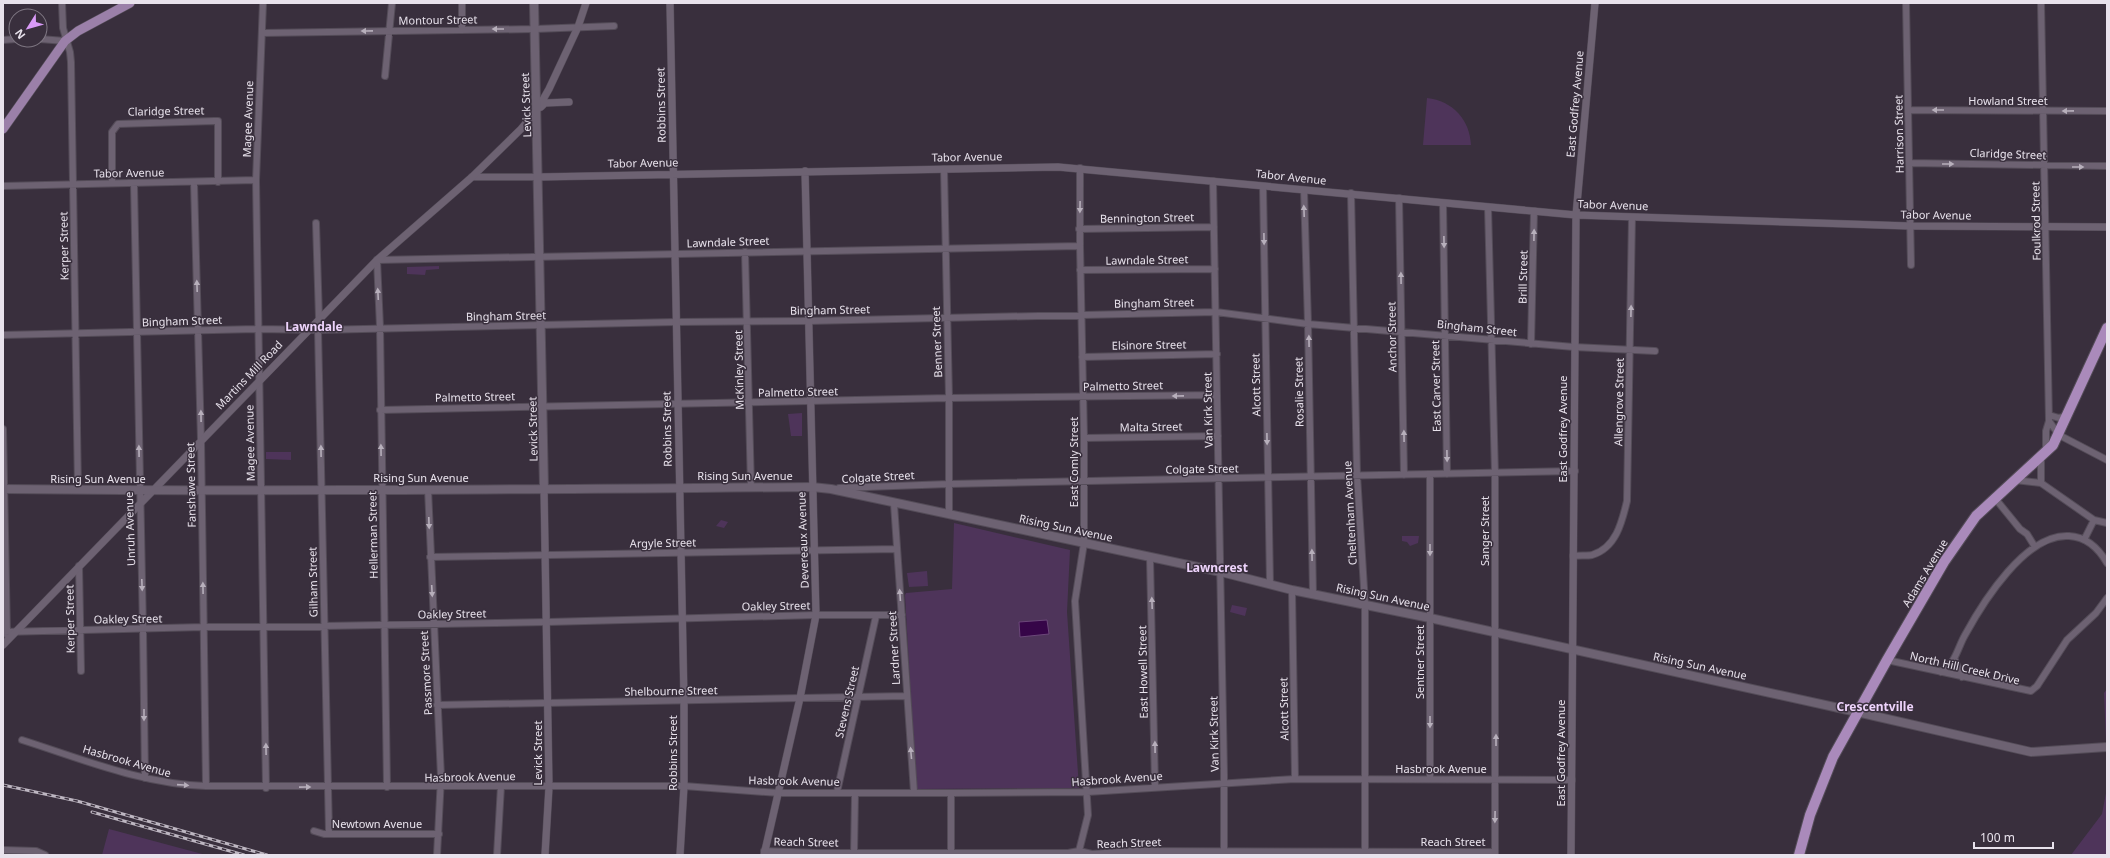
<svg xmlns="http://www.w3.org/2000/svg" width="2110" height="858" font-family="'Noto Sans',sans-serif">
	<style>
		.green { fill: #4e345a }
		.water { fill: #360548; stroke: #6b4779 }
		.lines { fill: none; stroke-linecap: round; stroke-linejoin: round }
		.minor-casing { stroke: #544c58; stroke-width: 8 }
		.tertiary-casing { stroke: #544c58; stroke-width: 8 }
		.secondary-casing { stroke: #544c58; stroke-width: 10 }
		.primary-casing { stroke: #544c58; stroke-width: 10 }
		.trunk-casing { stroke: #544c58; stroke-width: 12 }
		.minor { stroke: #6d6272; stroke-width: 6 }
		.tertiary { stroke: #6d6272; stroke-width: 7 }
		.secondary { stroke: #6d6272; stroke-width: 8 }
		.primary { stroke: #9b80a9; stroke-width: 9 }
		.trunk { stroke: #aa8abb; stroke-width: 10 }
		.rail-casing { stroke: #bdb6c1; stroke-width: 3 }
		.rail { stroke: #392f3d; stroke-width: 1.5; stroke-dasharray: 4.5; stroke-linecap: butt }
		.oneway { fill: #b7afbb }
		.labels { text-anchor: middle; stroke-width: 3; stroke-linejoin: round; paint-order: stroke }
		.street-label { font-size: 11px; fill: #e8e2ec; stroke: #392f3d }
		.neighbourhood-label { font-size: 12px; font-weight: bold; fill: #eed4fc; stroke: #392f3d }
	</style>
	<rect width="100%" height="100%" fill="#392f3d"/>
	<path class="green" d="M1427,98c26,3 43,22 44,47h-48z
		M439,266v3l-13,1 -1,5 -18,-1v-7z
		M802,413v23h-11l-3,-22z
		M266,452h25v8l-25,-1z
		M721,520l7,2 -4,6 -8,-2z
		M954,523l116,27 -3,62 12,176 -163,1 -11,-194 1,-2 46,-4z
		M1402,536h17l-1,7 -8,3 -3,-4 -5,-1z
		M927,571l1,15 -19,1 -2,-14z
		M1232,605l15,3 -2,8 -15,-4z
		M2107,689v75l-3,-71z
		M2107,788v67h-36l31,-41z
		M109,829l97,26h-104z"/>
	<path class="water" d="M1047,620l2,14 -29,3 -1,-15z"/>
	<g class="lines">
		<defs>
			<path id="minor" d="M62,3l1,25 7,24 1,10 7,427
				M263,3l-7,177 10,608
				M462,3v26
				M1906,3l5,262
				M2041,3l8,418 10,14 48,25
				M262,33l273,-4 79,-3
				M40,39l25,2
				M3,40l13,-1
				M385,76l7,-73
				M1908,110l199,1
				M1909,163l198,3
				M944,169l5,229v116
				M472,177h66
				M1213,181l11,593v81
				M112,183v-51l6,-8 96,-3h4v61
				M194,183l7,257 5,346
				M134,184l9,445 2,149
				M3,186l253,-6
				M1263,186l7,398
				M1304,190l4,134 5,270
				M1351,193l6,282 8,129v251
				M1399,198l5,277
				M1443,203l4,271
				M1488,207l7,267v381
				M316,223l3,95
				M1079,229l135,-2
				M745,252l6,236
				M1080,270l135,-1
				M318,330l11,503
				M3,335l255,-6 60,1 358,-8 132,-1 408,-9 92,12 266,23 81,4
				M1531,344l3,-133
				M1082,357l135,-3
				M380,410l569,-12 268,-3
				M2049,415l10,3 8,-2
				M3,429l4,206
				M1084,438l134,-2
				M2046,451v-20l3,-10
				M2015,480l26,3v-27
				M2041,483l53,37 13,3
				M839,488l110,-4 626,-13
				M428,489l13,288 -4,78
				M1994,497l26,32 7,5 8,13
				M894,504l20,288
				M2084,540l10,-20
				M1573,556c6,-1 14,0 19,-1 24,-7 30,-33 35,-54l5,-284
				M430,557l467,-8
				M1150,558l5,228
				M79,566l2,105
				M1292,590l3,189
				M3,632l201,-5h60l284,-5 268,-7h86
				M1887,660l144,31 6,-5 30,-46 29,-27 11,-15
				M1955,660l7,17
				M1941,672c15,-9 16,-23 24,-37 18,-33 61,-102 104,-99 18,1 30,13 38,27
				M437,705l469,-9
				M22,740c60,19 120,44 184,46h478l95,7h172l136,-1 208,-13 277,1
				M1430,778v-304
				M387,787l-7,-460 -3,-67 703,-14
				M837,792l39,-176
				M314,831l10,3h115
				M3,850l33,1 9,4
				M764,851l54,2h250l11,-2 13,3 39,-3 364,1
				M1079,851l9,-36 -13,-214 9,-58v-105l-4,-192v-78
				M497,855l4,-69
				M854,855l1,-62
				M951,855v-62"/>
			<path id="tertiary" d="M670,3l14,697v86l-4,69
				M541,107l4,-4 24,-1
				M538,177l520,-10 518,48 334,11 197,1
				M544,488l5,299 -4,68
				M3,645l374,-385 95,-83 49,-48 16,-19 12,-21 29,-62 8,-24
				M764,855l36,-157 16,-83 -11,-444
				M1571,855l5,-640 19,-212"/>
			<path id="secondary" d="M534,3l10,485
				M3,489c270,3 539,0 809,-2l19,2 390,83 71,18 138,28 427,94 174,40 76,-5"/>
			<path id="primary" d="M3,129l62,-88 13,-10 52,-28"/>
			<path id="trunk" d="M1799,855l11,-40 23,-58 54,-97 57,-98 32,-46 77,-71 54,-117"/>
		</defs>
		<use href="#minor" class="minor-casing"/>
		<use href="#tertiary" class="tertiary-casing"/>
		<use href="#secondary" class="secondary-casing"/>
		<use href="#primary" class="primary-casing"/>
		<use href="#trunk" class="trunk-casing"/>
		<use href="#minor" class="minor"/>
		<use href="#tertiary" class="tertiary"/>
		<use href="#secondary" class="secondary"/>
		<use href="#primary" class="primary"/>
		<use href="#trunk" class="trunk"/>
		<defs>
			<path id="rail" d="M3,785l74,16 190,54
				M92,812l152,43"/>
		</defs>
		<use href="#rail" class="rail-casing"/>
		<use href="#rail" class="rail"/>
	</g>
	<defs><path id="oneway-solid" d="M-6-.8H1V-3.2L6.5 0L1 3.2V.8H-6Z"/></defs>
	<g class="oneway">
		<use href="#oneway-solid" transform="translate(498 29) rotate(180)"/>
		<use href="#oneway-solid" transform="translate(367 31) rotate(179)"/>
		<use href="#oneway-solid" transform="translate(1938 110) rotate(-180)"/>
		<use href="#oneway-solid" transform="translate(2068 111) rotate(179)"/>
		<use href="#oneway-solid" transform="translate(1948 164)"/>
		<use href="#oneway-solid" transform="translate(2078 167)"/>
		<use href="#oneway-solid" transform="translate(1080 207) rotate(91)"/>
		<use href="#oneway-solid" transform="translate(1304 211) rotate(-92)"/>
		<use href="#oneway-solid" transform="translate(1534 235) rotate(-89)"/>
		<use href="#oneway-solid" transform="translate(1264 239) rotate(89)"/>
		<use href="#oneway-solid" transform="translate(1444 242) rotate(89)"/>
		<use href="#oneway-solid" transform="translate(1401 278) rotate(-91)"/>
		<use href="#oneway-solid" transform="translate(197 286) rotate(-92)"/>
		<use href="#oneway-solid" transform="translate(378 294) rotate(-93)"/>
		<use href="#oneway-solid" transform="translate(1631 311) rotate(-89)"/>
		<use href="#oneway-solid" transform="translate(1309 341) rotate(-91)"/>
		<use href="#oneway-solid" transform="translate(1178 396) rotate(179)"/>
		<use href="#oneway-solid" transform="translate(201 416) rotate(-91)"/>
		<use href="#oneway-solid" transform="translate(1404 436) rotate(-91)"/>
		<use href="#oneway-solid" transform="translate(1267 439) rotate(89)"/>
		<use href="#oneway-solid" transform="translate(381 450) rotate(-91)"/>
		<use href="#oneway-solid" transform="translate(139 451) rotate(-91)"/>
		<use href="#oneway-solid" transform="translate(321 451) rotate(-91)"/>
		<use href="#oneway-solid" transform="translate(1447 456) rotate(89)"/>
		<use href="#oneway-solid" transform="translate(429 523) rotate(88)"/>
		<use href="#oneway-solid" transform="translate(1430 550) rotate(90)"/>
		<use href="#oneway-solid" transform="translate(1312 555) rotate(-91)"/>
		<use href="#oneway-solid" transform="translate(142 585) rotate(88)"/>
		<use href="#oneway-solid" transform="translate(203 588) rotate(-91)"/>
		<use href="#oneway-solid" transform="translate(432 591) rotate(87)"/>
		<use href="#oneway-solid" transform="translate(900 595) rotate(-94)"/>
		<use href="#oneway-solid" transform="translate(1152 603) rotate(-92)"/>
		<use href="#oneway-solid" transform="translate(144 715) rotate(90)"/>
		<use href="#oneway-solid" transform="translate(1430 722) rotate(90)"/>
		<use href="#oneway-solid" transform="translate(1496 740) rotate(-90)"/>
		<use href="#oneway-solid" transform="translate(1155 747) rotate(-91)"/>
		<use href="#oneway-solid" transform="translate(266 749) rotate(-91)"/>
		<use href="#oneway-solid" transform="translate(911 753) rotate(-95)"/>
		<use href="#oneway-solid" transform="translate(183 785) rotate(4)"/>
		<use href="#oneway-solid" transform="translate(305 787) rotate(-1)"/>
		<use href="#oneway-solid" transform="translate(1495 817) rotate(91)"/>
	</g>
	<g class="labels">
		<g class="street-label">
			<text transform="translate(438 20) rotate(-1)" y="4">Montour Street</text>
			<text x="2008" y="105">Howland Street</text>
			<text transform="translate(1575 104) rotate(-85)" y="4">East Godfrey Avenue</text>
			<text transform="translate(526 105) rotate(-92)" y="4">Levick Street</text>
			<text transform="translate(661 105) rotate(-91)" y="4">Robbins Street</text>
			<text transform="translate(166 111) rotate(-1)" y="4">Claridge Street</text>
			<text transform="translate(248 119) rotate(-88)" y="4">Magee Avenue</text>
			<text transform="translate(1899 134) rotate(-91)" y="4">Harrison Street</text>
			<text transform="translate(2008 154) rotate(2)" y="4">Claridge Street</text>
			<text transform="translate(967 157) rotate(-1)" y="4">Tabor Avenue</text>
			<text transform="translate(643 163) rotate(-1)" y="4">Tabor Avenue</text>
			<text transform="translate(129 173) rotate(-1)" y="4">Tabor Avenue</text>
			<text transform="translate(1291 177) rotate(6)" y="4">Tabor Avenue</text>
			<text transform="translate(1613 205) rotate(2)" y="4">Tabor Avenue</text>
			<text transform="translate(1936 215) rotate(1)" y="4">Tabor Avenue</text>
			<text transform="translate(1147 218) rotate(-1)" y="4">Bennington Street</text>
			<text transform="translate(2036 221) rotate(-91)" y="4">Foulkrod Street</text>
			<text transform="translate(728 242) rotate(-2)" y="4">Lawndale Street</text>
			<text transform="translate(64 246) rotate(-91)" y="4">Kerper Street</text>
			<text transform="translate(1147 260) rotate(-1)" y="4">Lawndale Street</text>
			<text transform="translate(1523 277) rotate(-89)" y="4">Brill Street</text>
			<text transform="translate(1154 303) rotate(-1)" y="4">Bingham Street</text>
			<text transform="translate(830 310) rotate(-1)" y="4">Bingham Street</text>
			<text transform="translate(506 316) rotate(-1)" y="4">Bingham Street</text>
			<text transform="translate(182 321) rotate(-2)" y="4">Bingham Street</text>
			<text transform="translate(1477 328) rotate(6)" y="4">Bingham Street</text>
			<text transform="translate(1392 337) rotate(-91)" y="4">Anchor Street</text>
			<text transform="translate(937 342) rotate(-92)" y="4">Benner Street</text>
			<text transform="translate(1149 345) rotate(-1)" y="4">Elsinore Street</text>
			<text transform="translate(739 370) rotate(-91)" y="4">McKinley Street</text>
			<text transform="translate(249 375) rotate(-46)" y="4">Martins Mill Road</text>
			<text transform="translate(1256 385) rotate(-91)" y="4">Alcott Street</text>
			<text transform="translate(1123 386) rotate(-1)" y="4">Palmetto Street</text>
			<text transform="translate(1436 386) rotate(-91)" y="4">East Carver Street</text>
			<text transform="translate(798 392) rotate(-1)" y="4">Palmetto Street</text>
			<text transform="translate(1299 392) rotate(-91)" y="4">Rosalie Street</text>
			<text transform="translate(475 397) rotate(-1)" y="4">Palmetto Street</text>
			<text transform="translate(1619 402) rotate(-89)" y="4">Allengrove Street</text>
			<text transform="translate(1208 410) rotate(-91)" y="4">Van Kirk Street</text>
			<text transform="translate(1151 427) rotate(-1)" y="4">Malta Street</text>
			<text transform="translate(533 429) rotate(-91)" y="4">Levick Street</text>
			<text transform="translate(667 429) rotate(-91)" y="4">Robbins Street</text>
			<text transform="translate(1563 429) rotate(-90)" y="4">East Godfrey Avenue</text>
			<text transform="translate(250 443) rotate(-91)" y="4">Magee Avenue</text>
			<text transform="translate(1074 462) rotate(-90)" y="4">East Comly Street</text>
			<text transform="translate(1202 469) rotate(-1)" y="4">Colgate Street</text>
			<text x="745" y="480">Rising Sun Avenue</text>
			<text transform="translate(878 477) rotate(-3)" y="4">Colgate Street</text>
			<text x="421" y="482">Rising Sun Avenue</text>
			<text x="98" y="483">Rising Sun Avenue</text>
			<text transform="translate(191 485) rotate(-91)" y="4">Fanshawe Street</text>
			<text transform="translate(1350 513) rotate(-93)" y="4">Cheltenham Avenue</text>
			<text transform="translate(1066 528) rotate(12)" y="4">Rising Sun Avenue</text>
			<text transform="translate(130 529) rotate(-92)" y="4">Unruh Avenue</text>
			<text transform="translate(1485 531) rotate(-90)" y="4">Sanger Street</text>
			<text transform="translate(373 535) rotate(-91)" y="4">Hellerman Street</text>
			<text transform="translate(803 540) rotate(-92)" y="4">Devereaux Avenue</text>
			<text transform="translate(663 543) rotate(-1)" y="4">Argyle Street</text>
			<text transform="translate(1925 573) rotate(-59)" y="4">Adams Avenue</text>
			<text transform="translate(313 582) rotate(-91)" y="4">Gilham Street</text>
			<text transform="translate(1383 597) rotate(12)" y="4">Rising Sun Avenue</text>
			<text transform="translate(776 606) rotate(-1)" y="4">Oakley Street</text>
			<text transform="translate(452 614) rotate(-1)" y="4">Oakley Street</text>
			<text transform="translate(70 619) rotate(-91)" y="4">Kerper Street</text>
			<text transform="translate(128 619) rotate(-1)" y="4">Oakley Street</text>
			<text transform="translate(894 648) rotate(-93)" y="4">Lardner Street</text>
			<text transform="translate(1420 662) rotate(-90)" y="4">Sentner Street</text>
			<text transform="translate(1700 666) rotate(12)" y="4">Rising Sun Avenue</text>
			<text transform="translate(1965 668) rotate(13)" y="4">North Hill Creek Drive</text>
			<text transform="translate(1143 672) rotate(-91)" y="4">East Howell Street</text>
			<text transform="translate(426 673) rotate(-93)" y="4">Passmore Street</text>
			<text transform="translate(671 691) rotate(-1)" y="4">Shelbourne Street</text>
			<text transform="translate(847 702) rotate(-77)" y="4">Stevens Street</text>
			<text transform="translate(1284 709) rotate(-91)" y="4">Alcott Street</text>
			<text transform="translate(1214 734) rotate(-91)" y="4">Van Kirk Street</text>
			<text transform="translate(538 753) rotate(-90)" y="4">Levick Street</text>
			<text transform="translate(673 753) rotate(-90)" y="4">Robbins Street</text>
			<text transform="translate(1561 753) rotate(-90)" y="4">East Godfrey Avenue</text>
			<text transform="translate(127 761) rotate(16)" y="4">Hasbrook Avenue</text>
			<text x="1441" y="773">Hasbrook Avenue</text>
			<text transform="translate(470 777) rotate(-1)" y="4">Hasbrook Avenue</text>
			<text transform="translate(1117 779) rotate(-4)" y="4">Hasbrook Avenue</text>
			<text transform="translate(794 781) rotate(1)" y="4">Hasbrook Avenue</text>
			<text x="377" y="828">Newtown Avenue</text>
			<text transform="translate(806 842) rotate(1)" y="4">Reach Street</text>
			<text x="1453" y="846">Reach Street</text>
			<text transform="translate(1129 843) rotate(-2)" y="4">Reach Street</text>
		</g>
		<g class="neighbourhood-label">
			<text x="314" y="331">Lawndale</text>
			<text x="1217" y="572">Lawncrest</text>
			<text x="1875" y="711">Crescentville</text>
		</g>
	</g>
	<rect width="2110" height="858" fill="none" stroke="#e8e2ec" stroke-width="8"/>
	<g transform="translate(28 28) rotate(233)"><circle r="19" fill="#392f3d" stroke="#7f7783"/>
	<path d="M0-3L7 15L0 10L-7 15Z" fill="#d99af7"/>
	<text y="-6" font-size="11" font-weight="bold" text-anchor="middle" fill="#e8e2ec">N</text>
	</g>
	<path d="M1974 842v6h79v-6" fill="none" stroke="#e8e2ec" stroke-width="2"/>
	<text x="1980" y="842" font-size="12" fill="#e8e2ec" stroke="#392f3d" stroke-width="3" paint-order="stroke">100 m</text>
</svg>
